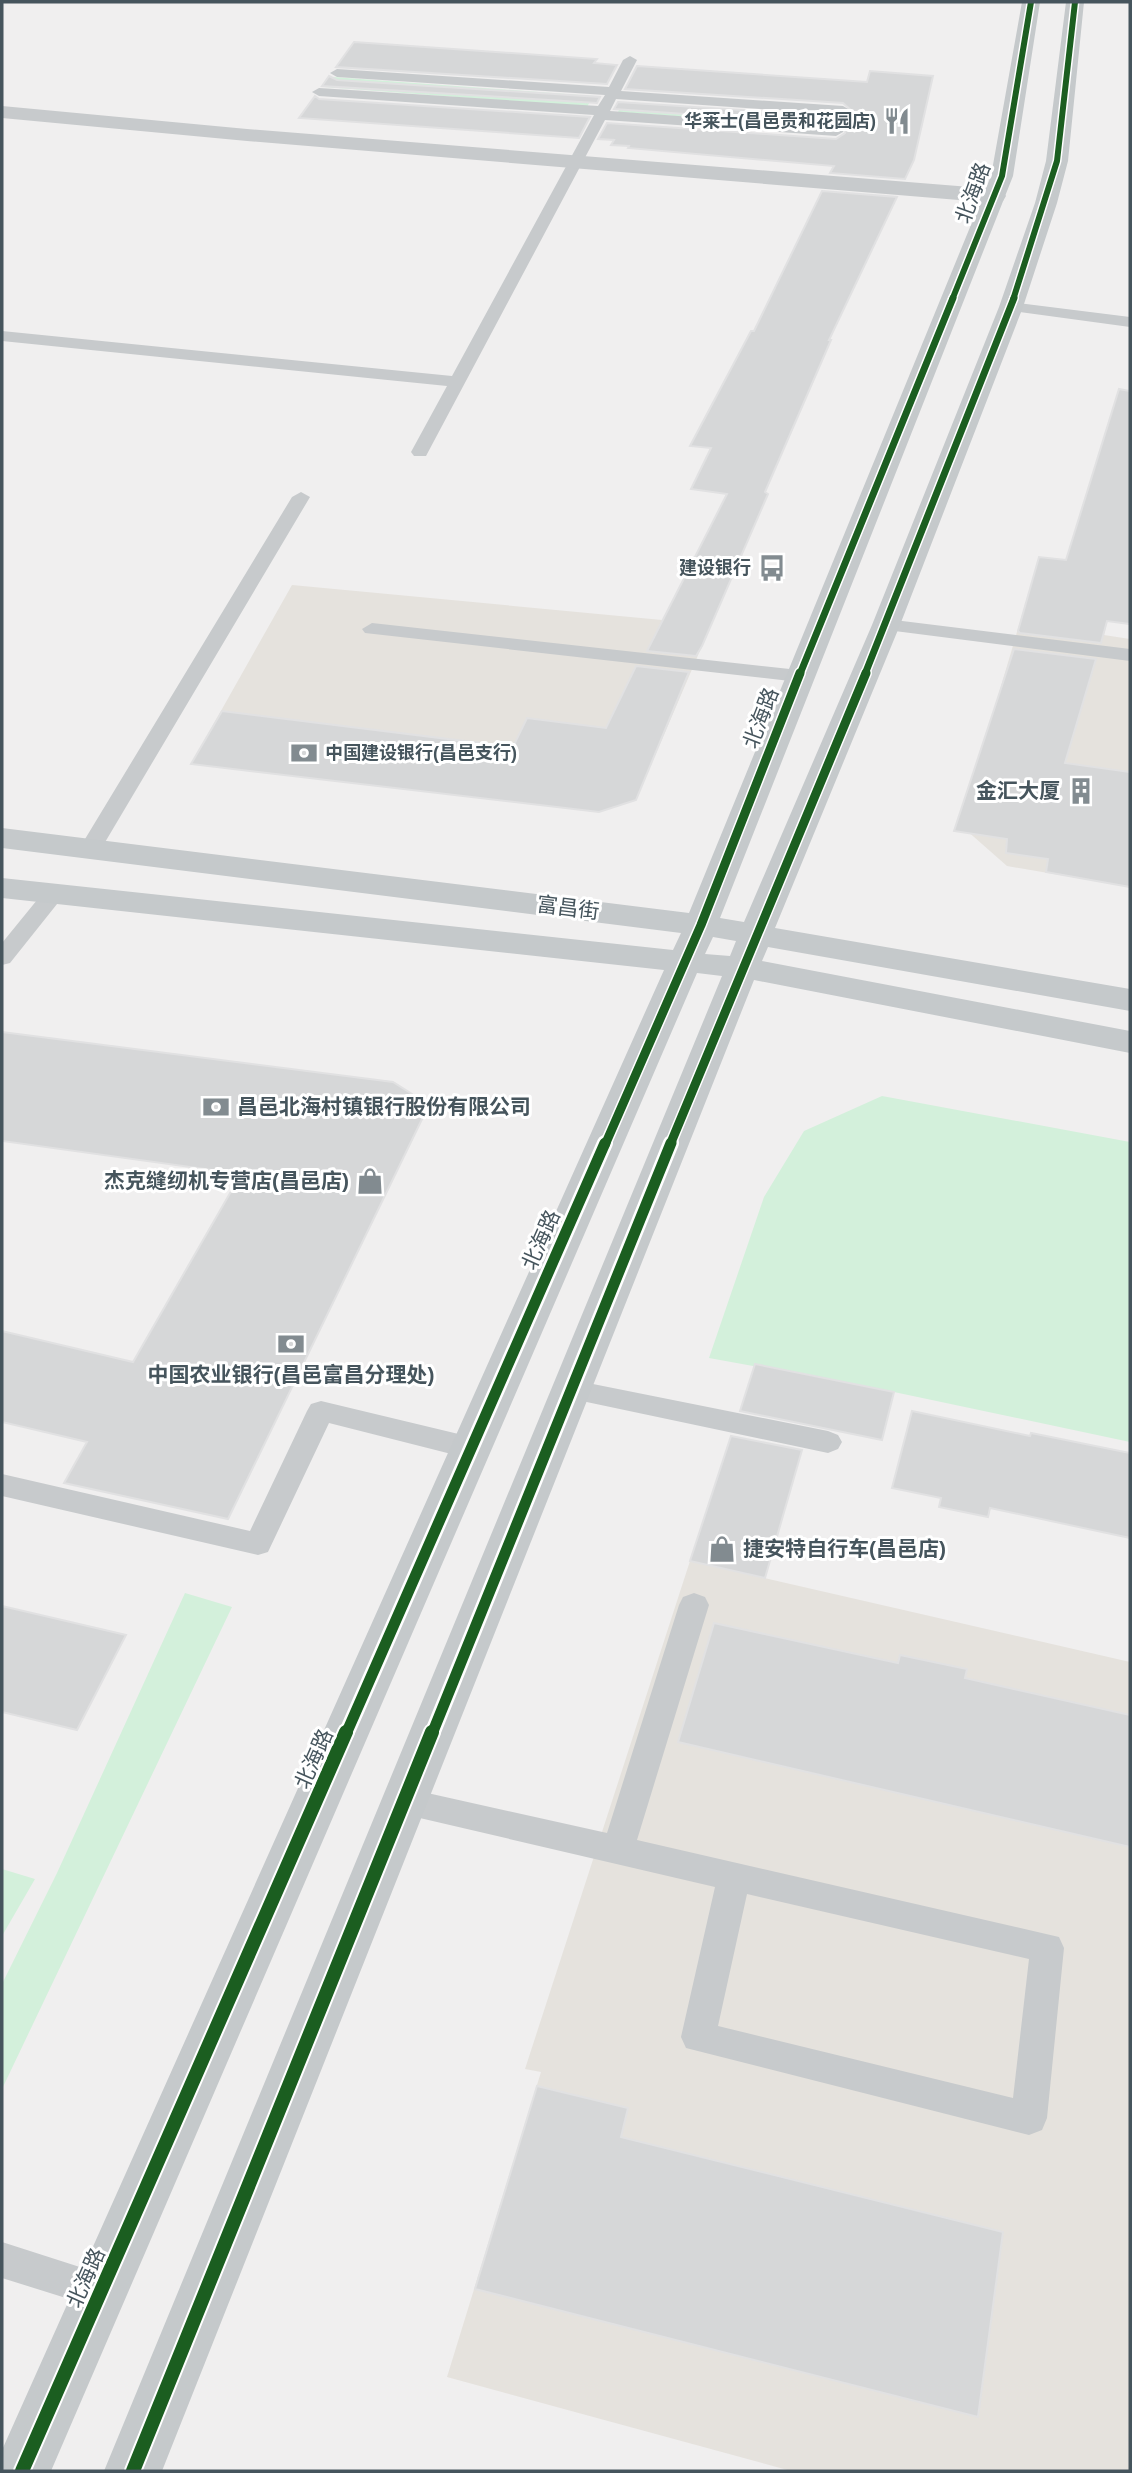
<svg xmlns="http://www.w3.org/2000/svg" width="1132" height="2473" font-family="Helvetica,'Noto Sans SC',sans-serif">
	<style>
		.commercial { fill: #e5e2dd }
		.green { fill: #d3f0db }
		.building { fill: #d6d7d8; stroke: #e1e1e2; stroke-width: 2 }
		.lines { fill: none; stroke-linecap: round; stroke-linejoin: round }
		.service { fill: #c7cacc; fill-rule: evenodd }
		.minor { fill: #c7cacc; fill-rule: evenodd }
		.primary { fill: #c5c9cb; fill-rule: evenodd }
		.cycleway-far4-casing { stroke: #fff; stroke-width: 9 }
		.cycleway-far3-casing { stroke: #fff; stroke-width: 10 }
		.cycleway-far2-casing { stroke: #fff; stroke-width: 12 }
		.cycleway-far1-casing { stroke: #fff; stroke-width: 16 }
		.cycleway-casing { stroke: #fff; stroke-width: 18 }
		.cycleway-far4 { stroke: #1b5e20; stroke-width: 6 }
		.cycleway-far3 { stroke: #1b5e20; stroke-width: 7 }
		.cycleway-far2 { stroke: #1b5e20; stroke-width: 9 }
		.cycleway-far1 { stroke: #1b5e20; stroke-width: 11 }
		.cycleway { stroke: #1b5e20; stroke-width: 14 }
		.labels { text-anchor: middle; stroke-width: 6; stroke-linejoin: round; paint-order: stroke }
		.far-poi-label { font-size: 18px; font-weight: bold; fill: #46555d; stroke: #fff; text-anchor: end }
		.street-label { font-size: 21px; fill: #46555d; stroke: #fff }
		.poi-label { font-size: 21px; font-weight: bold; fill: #46555d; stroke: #fff; text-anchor: end }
	</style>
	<rect width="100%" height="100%" fill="#f0efef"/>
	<path class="commercial" d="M1039,557l81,10 -16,68 26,4v248l-123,-21 -50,-44 37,-112z
		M292,585l370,35 -8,18 48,8 -66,154 -37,12 -408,-48z
		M690,1561l440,101v809h-339l-344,-94 94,-305 -16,-3z"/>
	<path class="green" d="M333,77l260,19 -6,11 -262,-20z
		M623,102l206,14 -4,11 -207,-15z
		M882,1096l248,46v300l-236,-50 -185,-34 55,-161 40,-66z
		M185,1593l47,14 -230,482v-105l55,-111z
		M2,1869l33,10 -33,57z"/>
	<path class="building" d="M354,42l243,17 -3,4 23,2 -10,19 -271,-17z
		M637,66l230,16 3,-11 63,5 -19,84 -9,19 -75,-6 4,-7 -206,-18 1,-2 -18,-1 3,-5 -16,-1 9,-16 229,16 9,-6 7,-22 -9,-8 -218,-14z
		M329,76l8,4 263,17 -3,6 -275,-17z
		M315,96l4,3 271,18 -11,21 -280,-20z
		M618,102l213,14 -3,8 -214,-15z
		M822,191l75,6 -68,143h2l-66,152 3,2 -66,152 -6,10 -49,-5 80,-157 -36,-5 20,-41 -21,-2 61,-115h3z
		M1119,389l11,2v233l-23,-3 -6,22 -81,-10 -2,-2 21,-74 27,3z
		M1014,649l82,10 -31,104 65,9v115l-84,-15 2,-13 -42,-6 1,-14 -53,-8z
		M636,666l53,6 -53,128 -37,12 -408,-48 31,-53 291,36 14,-29 79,10z
		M2,1032l391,50 19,12 13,19 -197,406 -164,-36 23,-41 -85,-20v-91l131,31 108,-188 -239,-33z
		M755,1364l139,28 -12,48 -142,-29z
		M912,1411l118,25 1,-3 99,20v85l-140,-30 -2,9 -49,-10 2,-9 -49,-10z
		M731,1436l71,14 -37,128 -75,-17z
		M2,1606l124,29 -49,95 -75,-18z
		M714,1623l184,40 2,-8 67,14 -2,9 165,37v132l-452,-105z
		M537,2086l91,22 -7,29 382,95 -25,185 -503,-128z"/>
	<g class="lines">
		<path class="service" d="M630,56l7,4 -16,31 222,15 7,4 -7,22 -7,4 -231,-16 -179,336h-12l-3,-4 36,-66 -445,-45v-10l450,45 142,-261 -275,-19 -7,-4 7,-4 279,18 7,-11 -268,-18 -7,-4 7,-4 272,18 14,-27zM616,99l219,15 -5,13 -220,-16z
			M1011,302l119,15v10l-125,-17 -2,-3z
			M301,492l9,5 -209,352 -3,5h-16l-3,-5 213,-352z
			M886,619l244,30v12l-251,-32 -3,-4z
			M372,623l427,47 7,2 3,4 -3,4 -7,2 -434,-49 -3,-4z
			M54,887l8,2 3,5 -55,69 -8,2v-22l44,-54z
			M573,1380l255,51 10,4 4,7 -4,7 -10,4 -265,-56 -4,-7 4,-7z
			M321,1401l150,36 10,4 4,7 -4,7 -10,4 -142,-36 -61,129 -10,3 -256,-59v-22l248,57 57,-120 4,-7z
			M694,1593l11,4 4,8 -72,235 422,97 5,11 -17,170 -5,12 -13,5 -343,-87 -5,-11 34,-150 -321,-75 -5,-10 5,-10 11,-4 202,45 72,-228 4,-8zM747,1894l282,65 -16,139 -295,-72z
			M2,2242l112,36 6,13 -6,13 -13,5 -99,-31z"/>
		<path class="minor" d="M2,106l245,23 748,60 8,2 3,5 -3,5 -8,2 -748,-62 -245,-23z"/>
		<path class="primary" d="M1022,2h18l-27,174 -293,742 24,4 128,-297 127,-318 36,-104 11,-42 20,-159h18l-16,159 -11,42 -34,104 -123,318 -125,303 355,61v22l-362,-64 -6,14 368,70v22l-376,-73 -592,1491h-58l618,-1495 -25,-3 -646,1498h-49v-21l662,-1480 -662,-72v-20l671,72 8,-17 -679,-85v-20l687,85 302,-737zM713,937l23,4 -6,15 -25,-2z"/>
		<defs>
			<path id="cycleway-far4" d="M952,300l50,-124 29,-174
				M1013,300l44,-139 18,-159"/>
			<path id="cycleway-far3" d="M800,674l153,-376
				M865,674l149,-376"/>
			<path id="cycleway-far2" d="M605,1145l96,-220 99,-252
				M670,1145l196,-472"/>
			<path id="cycleway-far1" d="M346,1734l259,-591
				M432,1734l239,-591"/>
			<path id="cycleway" d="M22,2471l324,-739
				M133,2471l299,-739"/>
		</defs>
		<use href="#cycleway-far4" class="cycleway-far4-casing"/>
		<use href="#cycleway-far3" class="cycleway-far3-casing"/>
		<use href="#cycleway-far2" class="cycleway-far2-casing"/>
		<use href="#cycleway-far1" class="cycleway-far1-casing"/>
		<use href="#cycleway" class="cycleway-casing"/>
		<use href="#cycleway-far4" class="cycleway-far4"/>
		<use href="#cycleway-far3" class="cycleway-far3"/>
		<use href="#cycleway-far2" class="cycleway-far2"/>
		<use href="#cycleway-far1" class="cycleway-far1"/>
		<use href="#cycleway" class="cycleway"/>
	</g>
	<defs>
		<symbol id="restaurant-bare" viewBox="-9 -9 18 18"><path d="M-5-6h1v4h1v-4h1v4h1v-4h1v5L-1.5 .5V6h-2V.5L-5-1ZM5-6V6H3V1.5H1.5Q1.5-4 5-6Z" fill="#828b90" stroke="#fff" stroke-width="2.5" paint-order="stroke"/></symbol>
		<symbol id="bus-bare" viewBox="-9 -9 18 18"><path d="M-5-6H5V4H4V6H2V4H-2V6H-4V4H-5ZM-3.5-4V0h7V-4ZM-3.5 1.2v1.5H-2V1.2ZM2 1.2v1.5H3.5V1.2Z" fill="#828b90" stroke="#fff" stroke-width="2.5" paint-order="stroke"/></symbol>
		<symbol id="bank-bare" viewBox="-9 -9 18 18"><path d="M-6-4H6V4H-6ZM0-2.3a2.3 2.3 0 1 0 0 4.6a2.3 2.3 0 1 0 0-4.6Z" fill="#828b90" stroke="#fff" stroke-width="2.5" paint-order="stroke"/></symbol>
		<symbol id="building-bare" viewBox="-9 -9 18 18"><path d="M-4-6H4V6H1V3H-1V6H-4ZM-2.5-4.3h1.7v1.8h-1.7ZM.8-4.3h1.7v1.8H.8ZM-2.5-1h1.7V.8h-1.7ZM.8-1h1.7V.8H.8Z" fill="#828b90" stroke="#fff" stroke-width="2.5" paint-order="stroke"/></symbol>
		<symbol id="shop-bare" viewBox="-9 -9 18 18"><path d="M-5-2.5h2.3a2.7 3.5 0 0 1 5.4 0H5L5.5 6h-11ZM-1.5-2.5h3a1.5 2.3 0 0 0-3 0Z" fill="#828b90" stroke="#fff" stroke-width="2.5" paint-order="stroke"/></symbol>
	</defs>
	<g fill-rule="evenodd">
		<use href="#restaurant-bare" x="878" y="102" width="38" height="38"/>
		<use href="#bus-bare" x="753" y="549" width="38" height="38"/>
		<use href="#bank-bare" x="285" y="734" width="38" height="38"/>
		<use href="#building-bare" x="1062" y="772" width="38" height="38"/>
		<use href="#bank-bare" x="197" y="1088" width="38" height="38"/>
		<use href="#shop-bare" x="351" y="1162" width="38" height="38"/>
		<use href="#bank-bare" x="272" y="1325" width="38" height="38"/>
		<use href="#shop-bare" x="703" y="1530" width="38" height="38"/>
	</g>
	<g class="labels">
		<g class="far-poi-label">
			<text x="876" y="127">华莱士(昌邑贵和花园店)</text>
			<text x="751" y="574">建设银行</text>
			<text x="325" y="759" text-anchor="start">中国建设银行(昌邑支行)</text>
		</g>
		<g class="street-label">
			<text transform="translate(973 193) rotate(-70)" y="7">北海路</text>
			<text transform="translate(761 718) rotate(-69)" y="7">北海路</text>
			<text transform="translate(568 908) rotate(7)" y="7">富昌街</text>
			<text transform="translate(541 1240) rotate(-66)" y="7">北海路</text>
			<text transform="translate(314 1759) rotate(-66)" y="7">北海路</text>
			<text transform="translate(86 2278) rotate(-66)" y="7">北海路</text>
		</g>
		<g class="poi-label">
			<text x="1060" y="798">金汇大厦</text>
			<text x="237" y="1114" text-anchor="start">昌邑北海村镇银行股份有限公司</text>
			<text x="349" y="1188">杰克缝纫机专营店(昌邑店)</text>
			<text x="291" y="1382" text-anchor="middle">中国农业银行(昌邑富昌分理处)</text>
			<text x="743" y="1556" text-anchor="start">捷安特自行车(昌邑店)</text>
		</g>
	</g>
	<rect width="1132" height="2473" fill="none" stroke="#46555d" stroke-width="7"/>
</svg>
